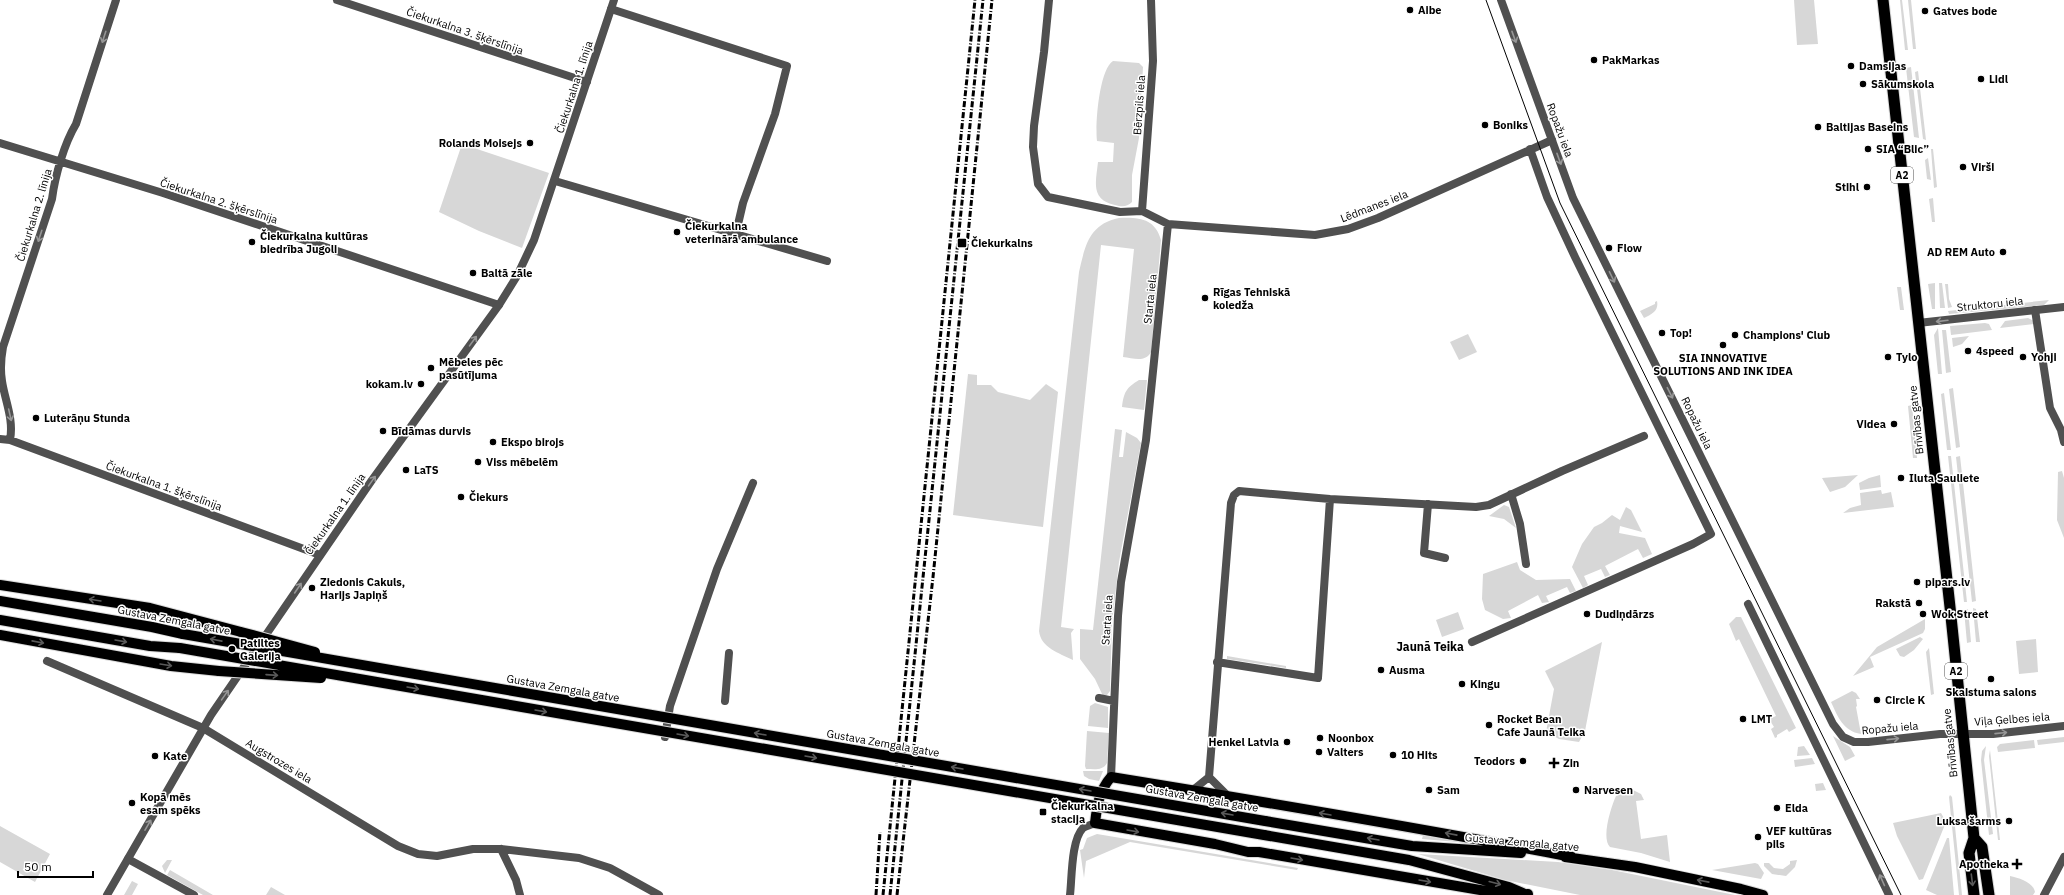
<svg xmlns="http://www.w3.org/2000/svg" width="2064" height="895" font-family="'IBM Plex Sans',sans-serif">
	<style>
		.green { fill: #d7d7d7 }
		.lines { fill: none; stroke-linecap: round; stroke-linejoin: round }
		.primary-casing { stroke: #dbdbdb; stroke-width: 12 }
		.trunk-casing { stroke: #dbdbdb; stroke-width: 13 }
		.minor { stroke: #505050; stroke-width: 8 }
		.tertiary { stroke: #505050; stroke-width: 8 }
		.primary { stroke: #000; stroke-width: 10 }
		.trunk { stroke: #000; stroke-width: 11 }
		.tram { stroke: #000; stroke-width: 1 }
		.rail { stroke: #000; stroke-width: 3; stroke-dasharray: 6 2 1 2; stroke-linecap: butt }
		.primary-bridge-casing { stroke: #dbdbdb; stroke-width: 12; stroke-linecap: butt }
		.primary-bridge { stroke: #000; stroke-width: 10 }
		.oneway { stroke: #969696 }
		.oneway2 { stroke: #595959 }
		.poi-dot { fill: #000; stroke: #fff; stroke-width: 1.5 }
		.labels { text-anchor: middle; stroke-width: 3; stroke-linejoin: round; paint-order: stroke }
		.shield { fill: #fff; stroke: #4c4c4c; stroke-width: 1 }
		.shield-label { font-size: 10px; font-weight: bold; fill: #000 }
		.poi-label { font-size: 11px; font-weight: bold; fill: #000; stroke: #fff; text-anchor: start }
		.street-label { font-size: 11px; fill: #000; stroke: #fff }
		.neighbourhood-label { font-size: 12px; font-weight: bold; fill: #000; stroke: #fff }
	</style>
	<rect width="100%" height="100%" fill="#fff"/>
	<path class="green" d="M1794,0h20l4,44 -21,1z
		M1900,0h2l6,50h-3z
		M1908,0h3l5,49h-3z
		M1113,61l26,2 4,4 -4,71 -7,37v27c-5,5 -10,5 -17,3 -25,-5 -19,-24 -17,-43h15l1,-19 -17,-2c-2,-16 2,-71 16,-80z
		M1911,67l8,71 -5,-1 -8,-69z
		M1918,71l8,69 -3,-1 -8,-67z
		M462,144l87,29 -27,75 -43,-17 -40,-19z
		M1931,149h2l4,38 -3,1z
		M1928,158l3,22 -4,-1 -2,-19z
		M1933,198l2,24h-3l-3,-23z
		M1119,218c21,-1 36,1 42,22l-10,112c-6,11 -18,6 -28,5l11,-108 -33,-4 -40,382 13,2 -3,4 2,27c-14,-7 -32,-12 -34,-29l40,-359c6,-26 10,-48 40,-54z
		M1935,283v26h-3l-4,-25z
		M1939,283h3l3,25h-5z
		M1945,284h3l1,15 3,8 -4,1z
		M1897,287h4l3,23h-4z
		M2049,300l-5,5 -95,9 -1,-3z
		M1657,301c2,10 -5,13 -13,17l-4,-7 15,-7v-2z
		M2028,318l6,3 1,3 -35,4 5,-7z
		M1985,323l4,1 3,6 -41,5 -1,-9z
		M1938,328l4,46h-4l-4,-39z
		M1942,330h4l5,42 -5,1z
		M1468,334l9,18 -18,8 -9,-18z
		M1969,336l-7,8 -9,3 -1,-9z
		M968,374l9,1v10h14l7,7 32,8 16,-16 12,8 -15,135 -90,-12z
		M1139,380h8l-3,30 -22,-3c2,-15 4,-19 17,-27z
		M1953,388l7,59 -4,1 -7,-59z
		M1944,393l7,57h-4l-6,-56z
		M1912,405l5,53h-4l-5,-52z
		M1115,429l7,1 -3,27h4l3,-25 11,6 4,5 -22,119 -7,61 -2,68 -3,4 -4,1 -8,-17 -15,-20v-30l13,1z
		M1948,456h3l16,146h-3z
		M1960,456l16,145 -4,1 -16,-145z
		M2062,471l2,7v60l-7,-18 1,-48z
		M1858,475l-13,12 -15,5 -8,-14z
		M1880,475l1,12 -21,3 -1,-7 10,-5z
		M1881,490l1,4 9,-2 3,15 -51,6 7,-5 11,-3 -1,-12z
		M1504,505l5,2 7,21 -12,-9 -15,-3z
		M1626,507l5,3 11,22 -22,-6 -1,7 26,5 7,16 -9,4 -5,-9 -33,17 5,9 -5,2 -4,-8 -17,7 4,9 -5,3 -11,-21 10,-23 12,-17 8,-4 10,-8 8,5z
		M1517,562l3,8 16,10 34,-1 6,12 -6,2 -3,-6 -21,9 3,6 -7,1 -4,-8 -30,16 3,7 -8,1 -18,-9 -3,-11 1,-25z
		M1973,608l3,1 4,33h-4z
		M1968,609l3,33 -4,1 -3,-33z
		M1458,612l6,17 -22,8 -6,-17z
		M1736,617h5l55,111 -7,4 -2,-3 -10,6v2l-2,1 -4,-9 3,-2 -5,-8 7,-3 -37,-77 -3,2 -7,-17z
		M1925,619v10l-2,4 -53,24 4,10 -21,9 24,-29z
		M1920,637l3,2 -9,11 -10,7 -4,-1 -4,-7z
		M2036,639l2,33 -19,2 -3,-33z
		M1602,642l-17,89 -6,11 -20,-3 -13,-7 8,-43 -9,-18z
		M1929,648l5,46 -3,1 -5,-43z
		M1227,656l59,10v2l-59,-9z
		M1852,691l4,2 4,6h-4l1,7 -1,1 5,27c-18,-3 -23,-17 -30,-32z
		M1095,703l13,4v21l-20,-2 2,-20z
		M1087,731l22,2 -2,30c-4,8 -13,6 -21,6l-1,-3z
		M1833,736l17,11 5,9 -10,5z
		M2064,737v5l-26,3 -1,-5z
		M2034,740l1,8 -37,4 -1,-5 3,-3z
		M1804,746l6,9 -13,1 1,-9z
		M1986,746l-2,14 9,74 -4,1 -8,-75 1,-9z
		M1990,750l10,90h-2l-9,-84z
		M1812,758l3,6 -20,3 -1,-7z
		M1083,771h20l-4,10 -10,-2 -5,-3z
		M1823,783l3,7 -10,1 -1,-7z
		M1631,789l10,5 3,6 -8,1 5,38 26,-4 3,27 -29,-9 -31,-6c-9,-9 1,-40 6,-51z
		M1950,795l2,2 10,98h-3l-10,-98z
		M1941,813l5,9 -23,57 -4,1 -22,-44 -4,-13z
		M0,826l50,28 -15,28 -35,-20z
		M1097,834l201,34 -1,2 -167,-28 -44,19 -2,17 -4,-28 3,-1 4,-11z
		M1423,835l46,8 -47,-4z
		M1947,838h2l5,57h-17l-11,-5z
		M1418,854l140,8 54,8 123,25h-155l-75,-15z
		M167,860h5l-7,13 -3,-7z
		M1797,860l-2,7 -9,9 -14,-2 -8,-8v-3h5l5,5 9,1 7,-5v-3z
		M1755,863l3,1 6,9 -3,6 -49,-9z
		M170,870l43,25h-10l-36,-20z
		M2010,876c9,2 23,6 25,16l-2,3h-23z
		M132,881l6,3 -6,11h-8z
		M271,887l14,8h-19z"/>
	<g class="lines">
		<defs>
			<path id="primary" d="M0,585l150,23 91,24
				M0,601l152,26 31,7
				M0,620l150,26 30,2
				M0,635l171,31 48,5
				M1265,821l147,25 109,7
				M1264,835l145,25 100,27 14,6
				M1565,857l70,10 106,22 22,6
				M1528,894l-19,1 -250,-43h-11l-33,-8 -120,-21c2,-17 4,-32 16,-46 154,25 308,51 461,80"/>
			<path id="trunk" d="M1883,0l67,607 24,231 -5,15 5,42
				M1974,838l8,9 7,48"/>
		</defs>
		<use href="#primary" class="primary-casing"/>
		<use href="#trunk" class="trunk-casing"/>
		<path class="minor" d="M337,0l250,82
			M1049,0l-5,52 -10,74 -1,21 5,37 10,13 72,15 22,-1 26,13 147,11 33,-6 30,-11 174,-78
			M611,9l176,57 -12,48 -32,89 -7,30
			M0,143l163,50 336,112
			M555,181l272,80
			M1142,211l11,-150 -2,-61
			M2035,310l15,98 11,22 3,12
			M0,439l10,1 310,115
			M10,440c4,-21 -5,-39 -8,-59 -2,-12 -1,-23 1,-34l49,-148c3,-23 12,-55 24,-75l40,-124
			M1511,494l9,30 6,40
			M1428,504l-4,49 21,5
			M1748,604l141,291
			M1472,642l221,-98 18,-10 -136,-277 -28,-60 -17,-48
			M47,661l156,67 195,118 20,8 19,2 36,-7h28l78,9 31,10 49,27
			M1217,662l101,16 12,-179
			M1099,698l15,3
			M725,701l4,-48
			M665,737l5,-31 47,-137 36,-86
			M1111,777l7,-161 3,-34 25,-142 22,-216
			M1209,777l17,17
			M1193,790l16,-13 22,-274 3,-8 5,-4 91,8 146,8 13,-2 73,-34 82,-35
			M501,849l15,31 4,15
			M128,859l66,36
			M1070,895c2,-16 1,-55 13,-67 3,-2 8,-3 12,-5
			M2044,895l20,-38"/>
		<path class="tertiary" d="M1501,0l72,198 260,526 10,13 11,5h14l72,-8h53l71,-8
			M1918,323l146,-16
			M107,895l104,-180 161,-235 127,-175 18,-29 17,-36 80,-240"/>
		<use href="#primary" class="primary"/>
		<use href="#trunk" class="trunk"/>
		<path class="tram" d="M1486,0l74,203 341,692"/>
		<path class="rail" d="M876,895l4,-63
			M883,895l92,-895
			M890,895l93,-895
			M897,895l36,-318 59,-577"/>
		<defs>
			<path id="primary-bridge" d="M241,632l74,20
				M183,634l1082,187
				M180,648l1084,187
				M219,671l102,7"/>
		</defs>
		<use href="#primary-bridge" class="primary-bridge-casing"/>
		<use href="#primary-bridge" class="primary-bridge"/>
	</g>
	<defs><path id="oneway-shaft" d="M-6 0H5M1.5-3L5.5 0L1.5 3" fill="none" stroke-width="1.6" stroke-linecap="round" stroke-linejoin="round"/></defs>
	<g class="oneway">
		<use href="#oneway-shaft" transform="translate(104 37) rotate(108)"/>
		<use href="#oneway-shaft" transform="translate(1514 37) rotate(70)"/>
		<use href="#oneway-shaft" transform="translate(1559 159) rotate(70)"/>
		<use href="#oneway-shaft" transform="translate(40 236) rotate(108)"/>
		<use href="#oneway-shaft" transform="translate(1612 277) rotate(64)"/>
		<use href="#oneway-shaft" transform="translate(1942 321) rotate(173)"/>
		<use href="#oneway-shaft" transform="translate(473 341) rotate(-54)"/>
		<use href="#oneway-shaft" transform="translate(1670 393) rotate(63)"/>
		<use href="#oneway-shaft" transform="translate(10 415) rotate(77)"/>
		<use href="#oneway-shaft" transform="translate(372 481) rotate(-55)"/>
		<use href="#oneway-shaft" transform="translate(298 588) rotate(-56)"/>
		<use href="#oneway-shaft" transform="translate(225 695) rotate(-55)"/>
		<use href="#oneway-shaft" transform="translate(2001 733) rotate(-6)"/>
		<use href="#oneway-shaft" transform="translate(1893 739) rotate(-6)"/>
		<use href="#oneway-shaft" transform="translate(148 825) rotate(-60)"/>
		<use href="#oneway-shaft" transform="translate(1882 880) rotate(-114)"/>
	</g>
	<g class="oneway2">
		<use href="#oneway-shaft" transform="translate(95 600) rotate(-171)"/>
		<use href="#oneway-shaft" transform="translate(216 640) rotate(-169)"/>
		<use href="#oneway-shaft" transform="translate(121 641) rotate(10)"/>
		<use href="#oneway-shaft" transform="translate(38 642) rotate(11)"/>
		<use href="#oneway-shaft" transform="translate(166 665) rotate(9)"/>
		<use href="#oneway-shaft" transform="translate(272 675) rotate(4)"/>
		<use href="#oneway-shaft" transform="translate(413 688) rotate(10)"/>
		<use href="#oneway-shaft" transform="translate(541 711) rotate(10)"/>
		<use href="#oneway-shaft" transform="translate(760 734) rotate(-170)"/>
		<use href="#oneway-shaft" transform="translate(683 735) rotate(10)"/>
		<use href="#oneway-shaft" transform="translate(811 757) rotate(10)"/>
		<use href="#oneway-shaft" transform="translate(957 768) rotate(-170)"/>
		<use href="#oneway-shaft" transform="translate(1085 790) rotate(-170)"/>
		<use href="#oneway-shaft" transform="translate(1227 814) rotate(-170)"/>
		<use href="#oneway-shaft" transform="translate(1325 814) rotate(-170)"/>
		<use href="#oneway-shaft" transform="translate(1133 831) rotate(10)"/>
		<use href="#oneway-shaft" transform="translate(1451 834) rotate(-169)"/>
		<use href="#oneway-shaft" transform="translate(1373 839) rotate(-170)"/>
		<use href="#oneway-shaft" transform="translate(1297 859) rotate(10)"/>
		<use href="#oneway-shaft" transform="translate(1972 880) rotate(83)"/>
		<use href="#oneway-shaft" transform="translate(1425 881) rotate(10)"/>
		<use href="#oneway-shaft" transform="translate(1703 881) rotate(-169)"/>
		<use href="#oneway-shaft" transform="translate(1495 883) rotate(15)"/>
	</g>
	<g class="poi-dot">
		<circle cx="1410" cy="10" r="4"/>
		<circle cx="1925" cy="11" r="4"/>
		<circle cx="1594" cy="60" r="4"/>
		<circle cx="1851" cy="66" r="4"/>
		<circle cx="1981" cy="79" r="4"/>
		<circle cx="1863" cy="84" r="4"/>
		<circle cx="1485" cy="125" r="4"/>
		<circle cx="1818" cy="127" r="4"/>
		<circle cx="530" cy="143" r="4"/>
		<circle cx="1868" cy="149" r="4"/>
		<circle cx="1963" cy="167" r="4"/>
		<circle cx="1867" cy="187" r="4"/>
		<circle cx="677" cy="232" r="4"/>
		<circle cx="252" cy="242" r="4"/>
		<rect x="957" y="238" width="10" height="10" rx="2"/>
		<circle cx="1609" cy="248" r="4"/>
		<circle cx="2003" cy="252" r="4"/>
		<circle cx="473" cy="273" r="4"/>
		<circle cx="1205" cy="298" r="4"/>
		<circle cx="1662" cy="333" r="4"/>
		<circle cx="1735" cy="335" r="4"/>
		<circle cx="1723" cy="345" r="4"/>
		<circle cx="1968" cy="351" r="4"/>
		<circle cx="1888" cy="357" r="4"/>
		<circle cx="2023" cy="357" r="4"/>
		<circle cx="431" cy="368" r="4"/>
		<circle cx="421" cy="384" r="4"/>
		<circle cx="36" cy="418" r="4"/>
		<circle cx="1894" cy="424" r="4"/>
		<circle cx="383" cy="431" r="4"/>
		<circle cx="493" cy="442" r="4"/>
		<circle cx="478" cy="462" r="4"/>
		<circle cx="406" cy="470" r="4"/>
		<circle cx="1901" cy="478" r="4"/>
		<circle cx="461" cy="497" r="4"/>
		<circle cx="1917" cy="582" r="4"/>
		<circle cx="312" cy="588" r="4"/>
		<circle cx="1919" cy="603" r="4"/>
		<circle cx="1587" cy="614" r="4"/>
		<circle cx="1923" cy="614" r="4"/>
		<circle cx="232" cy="649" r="4"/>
		<circle cx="1381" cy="670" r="4"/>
		<circle cx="1991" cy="679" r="4"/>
		<circle cx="1462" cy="684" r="4"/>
		<circle cx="1877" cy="700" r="4"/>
		<circle cx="1743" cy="719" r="4"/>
		<circle cx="1489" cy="725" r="4"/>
		<circle cx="1320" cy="738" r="4"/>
		<circle cx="1287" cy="742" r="4"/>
		<circle cx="1319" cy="752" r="4"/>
		<circle cx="1393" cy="755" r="4"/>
		<circle cx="155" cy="756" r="4"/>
		<circle cx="1523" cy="761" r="4"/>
		<path d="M1552 757h4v4h4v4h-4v4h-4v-4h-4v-4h4z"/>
		<circle cx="1429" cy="790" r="4"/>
		<circle cx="1576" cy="790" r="4"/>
		<circle cx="132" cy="803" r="4"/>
		<circle cx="1777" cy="808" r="4"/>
		<rect x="1039" y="808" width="8" height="8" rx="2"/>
		<circle cx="2009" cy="821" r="4"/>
		<circle cx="1758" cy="837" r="4"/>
		<path d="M2015 858h4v4h4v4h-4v4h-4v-4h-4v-4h4z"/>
	</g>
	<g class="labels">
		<g class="shield">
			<rect x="1891" y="167" width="22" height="16" rx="3"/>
			<rect x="1945" y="663" width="22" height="16" rx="3"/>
		</g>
		<g class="shield-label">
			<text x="1902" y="179">A2</text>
			<text x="1956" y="675">A2</text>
		</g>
		<g class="poi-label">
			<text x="1418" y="14">Aibe</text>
			<text x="1933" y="15">Gatves bode</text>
			<text x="1602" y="64">PakMarkas</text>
			<text x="1859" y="70">Damsijas</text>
			<text x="1989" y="83">Lidl</text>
			<text x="1871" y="88">Sākumskola</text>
			<text x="1493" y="129">Boniks</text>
			<text x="1826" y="131">Baltijas Baseins</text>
			<text x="522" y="147" text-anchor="end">Rolands Moisejs</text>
			<text x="1876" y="153">SIA “Blic”</text>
			<text x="1971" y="171">Virši</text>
			<text x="1859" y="191" text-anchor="end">Stihl</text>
			<text x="685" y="230">Čiekurkalna<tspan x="685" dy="13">veterinārā ambulance</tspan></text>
			<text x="260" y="240">Čiekurkalna kultūras<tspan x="260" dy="13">biedrība Jugoli</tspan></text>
			<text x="971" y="247">Čiekurkalns</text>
			<text x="1617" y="252">Flow</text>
			<text x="1995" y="256" text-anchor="end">AD REM Auto</text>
			<text x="481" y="277">Baltā zāle</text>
			<text x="1213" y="296">Rīgas Tehniskā<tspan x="1213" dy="13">koledža</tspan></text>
			<text x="1670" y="337">Top!</text>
			<text x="1743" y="339">Champions' Club</text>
			<text x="1976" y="355">4speed</text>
			<text x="1896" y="361">Tylo</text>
			<text x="2031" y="361">Yohji</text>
			<text x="1723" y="362" text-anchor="middle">SIA INNOVATIVE<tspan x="1723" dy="13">SOLUTIONS AND INK IDEA</tspan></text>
			<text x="439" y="366">Mēbeles pēc<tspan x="439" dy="13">pasūtījuma</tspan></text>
			<text x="413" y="388" text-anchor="end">kokam.lv</text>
			<text x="44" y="422">Luterāņu Stunda</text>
			<text x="1886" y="428" text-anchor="end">Videa</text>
			<text x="391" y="435">Bīdāmas durvis</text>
			<text x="501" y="446">Ekspo birojs</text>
			<text x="486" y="466">Viss mēbelēm</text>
			<text x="414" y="474">LaTS</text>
			<text x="1909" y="482">Iluta Sauliete</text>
			<text x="469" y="501">Čiekurs</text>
			<text x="320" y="586">Ziedonis Cakuls,<tspan x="320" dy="13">Harijs Japiņš</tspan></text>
			<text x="1925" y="586">pipars.lv</text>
			<text x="1911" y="607" text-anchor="end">Rakstā</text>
			<text x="1595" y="618">Dudiņdārzs</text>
			<text x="1931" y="618">Wok Street</text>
			<text x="240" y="647">Patiltes<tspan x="240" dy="13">Galerija</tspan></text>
			<text x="1389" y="674">Ausma</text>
			<text x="1470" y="688">Kingu</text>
			<text x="1991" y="696" text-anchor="middle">Skaistuma salons</text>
			<text x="1885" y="704">Circle K</text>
			<text x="1497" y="723">Rocket Bean<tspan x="1497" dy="13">Cafe Jaunā Teika</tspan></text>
			<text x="1751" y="723">LMT</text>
			<text x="1328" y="742">Noonbox</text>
			<text x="1279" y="746" text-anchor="end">Henkel Latvia</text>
			<text x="1327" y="756">Valters</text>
			<text x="1401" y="759">10 Hits</text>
			<text x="163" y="760">Kate</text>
			<text x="1515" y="765" text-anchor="end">Teodors</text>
			<text x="1563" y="767">Zin</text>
			<text x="1437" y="794">Sam</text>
			<text x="1584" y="794">Narvesen</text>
			<text x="140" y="801">Kopā mēs<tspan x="140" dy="13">esam spēks</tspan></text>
			<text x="1051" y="810">Čiekurkalna<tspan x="1051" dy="13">stacija</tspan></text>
			<text x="1785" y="812">Elda</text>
			<text x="2001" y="825" text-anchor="end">Luksa šarms</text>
			<text x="1766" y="835">VEF kultūras<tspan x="1766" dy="13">pils</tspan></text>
			<text x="2009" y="868" text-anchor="end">Apotheka</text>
		</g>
		<g class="street-label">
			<text transform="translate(465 31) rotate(19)" y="4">Čiekurkalna 3. šķērslīnija</text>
			<text transform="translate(574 87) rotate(-72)" y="4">Čiekurkalna 1. līnija</text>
			<text transform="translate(1139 105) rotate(-86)" y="4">Bērzpils iela</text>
			<text transform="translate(1560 130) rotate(70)" y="4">Ropažu iela</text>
			<text transform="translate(219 201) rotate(18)" y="4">Čiekurkalna 2. šķērslīnija</text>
			<text transform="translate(1374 206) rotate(-21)" y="4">Lēdmanes iela</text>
			<text transform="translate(34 215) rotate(-73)" y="4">Čiekurkalna 2. līnija</text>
			<text transform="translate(1150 299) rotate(-84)" y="4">Starta iela</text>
			<text transform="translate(1990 304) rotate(-6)" y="4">Struktoru iela</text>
			<text transform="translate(1916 420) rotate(-96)" y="4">Brīvības gatve</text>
			<text transform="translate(1697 423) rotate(64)" y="4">Ropažu iela</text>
			<text transform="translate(164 486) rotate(20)" y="4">Čiekurkalna 1. šķērslīnija</text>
			<text transform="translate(335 514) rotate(-55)" y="4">Čiekurkalna 1. līnija</text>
			<text transform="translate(174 620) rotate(11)" y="4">Gustava Zemgala gatve</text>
			<text transform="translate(1107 620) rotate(-86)" y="4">Starta iela</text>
			<text transform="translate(563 688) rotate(10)" y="4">Gustava Zemgala gatve</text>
			<text transform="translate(2012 719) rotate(-4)" y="4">Viļa Ģelbes iela</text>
			<text transform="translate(1890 728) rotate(-5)" y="4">Ropažu iela</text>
			<text transform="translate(883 743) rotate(10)" y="4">Gustava Zemgala gatve</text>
			<text transform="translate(1950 743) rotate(-96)" y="4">Brīvības gatve</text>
			<text transform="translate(279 761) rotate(31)" y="4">Augstrozes iela</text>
			<text transform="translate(1202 798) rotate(10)" y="4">Gustava Zemgala gatve</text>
			<text transform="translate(1522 842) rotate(5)" y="4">Gustava Zemgala gatve</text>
		</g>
		<g class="neighbourhood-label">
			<text x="1430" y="651">Jaunā Teika</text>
		</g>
	</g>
	<path d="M18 871v6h75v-6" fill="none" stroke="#000000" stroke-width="2"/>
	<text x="24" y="871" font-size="12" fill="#000000" stroke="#ffffff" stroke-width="3" paint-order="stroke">50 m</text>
</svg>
